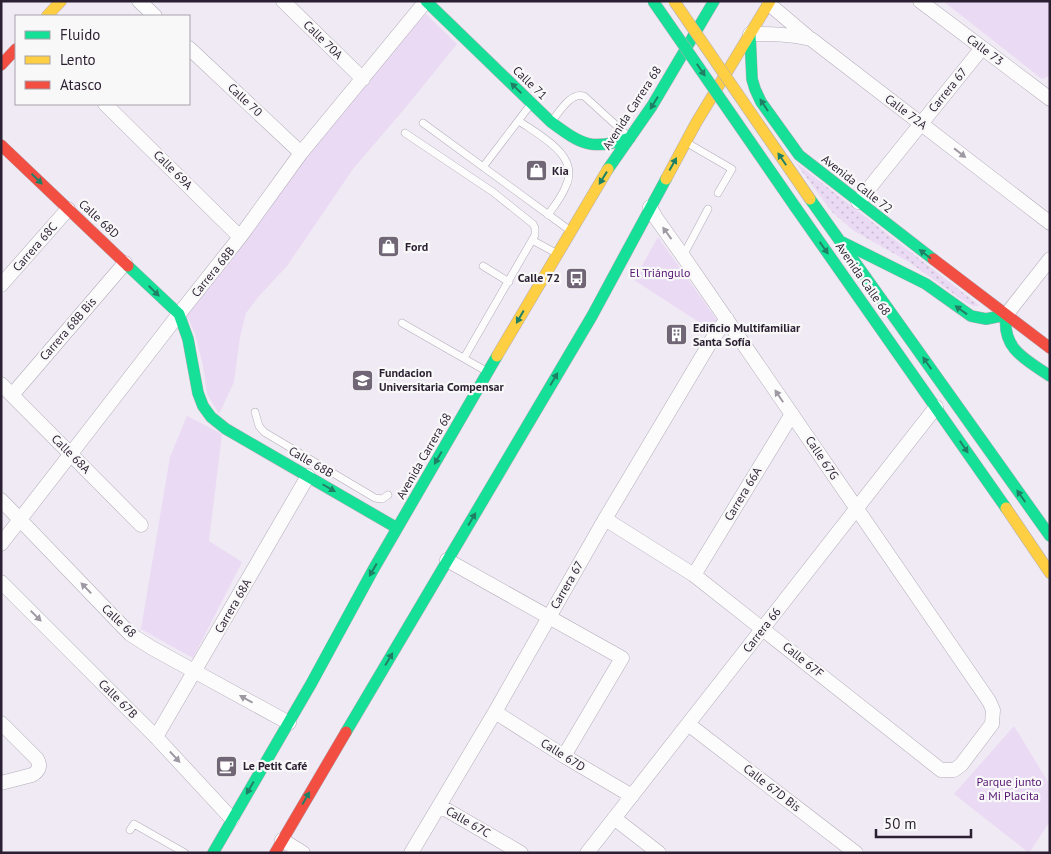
<svg xmlns="http://www.w3.org/2000/svg" width="1051" height="854" font-family="'PT Sans',sans-serif">
	<style>
		.grass { fill: url(#grass-dots) }
		.park { fill: #eadaf4 }
		.lines { fill: none; stroke-linecap: round; stroke-linejoin: round }
		.lane-casing { stroke: #b2abb8; stroke-width: 8 }
		.street-casing { stroke: #b2abb8; stroke-width: 15 }
		.fast-casing { stroke: #b2abb8; stroke-width: 12 }
		.slow-casing { stroke: #b2abb8; stroke-width: 12 }
		.jam-casing { stroke: #b2abb8; stroke-width: 12 }
		.lane { stroke: #fdfcfd; stroke-width: 7 }
		.street { stroke: #fdfcfd; stroke-width: 14 }
		.fast { stroke: #16e098; stroke-width: 11 }
		.slow { stroke: #ffcf43; stroke-width: 11 }
		.jam { stroke: #f24e42; stroke-width: 11 }
		.fast-bridge-casing { stroke: #b2abb8; stroke-width: 12; stroke-linecap: butt }
		.slow-bridge-casing { stroke: #b2abb8; stroke-width: 12; stroke-linecap: butt }
		.fast-bridge { stroke: #16e098; stroke-width: 11 }
		.slow-bridge { stroke: #ffcf43; stroke-width: 11 }
		.oneway { fill: #208065 }
		.oneway2 { fill: #9e99a2 }
		.labels { text-anchor: middle; stroke-width: 4.5; stroke-linejoin: round; paint-order: stroke }
		.street-label { font-size: 12px; fill: #2b1f32; stroke: #f8f8f8 }
		.poi-label { font-size: 12px; font-weight: bold; fill: #2b1f32; stroke: #f8f8f8; text-anchor: start }
		.park-label { font-size: 12px; fill: #561673; stroke: #f8f8f8 }
	</style>
	<defs>
		<pattern id="grass-dots" width="8" height="8" patternUnits="userSpaceOnUse" patternTransform="scale(1.25)"><rect width="8" height="8" fill="#eadaf4"/><path d="M2 2h.1M6 6h.1" fill="none" stroke="#c9bbd2" stroke-width="1.8" stroke-linecap="round"/></pattern>
	</defs>
	<rect width="100%" height="100%" fill="#f0eaf4"/>
	<path class="grass" d="M795,162l185,144h-7l-8,-4 -56,-40 -55,-31 -22,-19z"/>
	<path class="park" d="M943,1h107v75l-8,3z
		M426,14l31,30 -51,63 -53,62 -66,97 -28,30 -13,17 -6,24 -6,45 -15,32 -12,-20 -4,-28 -8,-32 -10,-23c77,-101 153,-205 241,-297z
		M658,237l59,83 -6,10 -77,-50z
		M187,416l35,18 -13,107 33,21 -49,96 -52,-29 29,-172z
		M1014,726l36,59v36l-21,32 -75,-59z"/>
	<g class="lines">
		<defs>
			<path id="lane" d="M519,121c21,15 63,35 46,67 -4,10 -11,18 -17,27
				M551,122c8,-9 19,-30 33,-26l44,40
				M423,123l145,106
				M405,133l88,59 40,32 2,4v7l-71,123
				M689,144l43,25 -14,24
				M483,167l48,-63
				M532,240l22,12
				M683,256l25,-47
				M483,266l26,16
				M402,323l84,48
				M255,412l4,14 5,6 111,66 7,1 6,-4
				M130,830l4,-6 51,29"/>
			<path id="street" d="M139,1l16,15
				M283,1l80,78
				M920,1l130,98
				M769,4l39,33
				M750,34c21,0 40,0 61,5l239,184
				M189,48l112,105
				M105,104l135,133
				M858,202l124,-154
				M1,285l67,-76
				M1006,315l44,-56
				M1,384l140,141
				M12,395l113,-132
				M1,500l129,134 22,14 137,75
				M605,519l89,56 247,195h13l7,-5 31,-41 1,-14 -4,-9 -306,-445 -27,-38 -6,-11
				M1,544l178,-230 61,-77 61,-84 125,-152
				M447,560l175,98 -58,98
				M694,575l98,-161
				M1,582l155,155 76,82
				M495,712l69,44 68,40
				M1,723l36,36c4,7 2,12 -5,16l-31,8
				M688,724l168,129
				M156,737l152,-261
				M440,806l81,47
				M614,818l45,35
				M282,840l21,13
				M411,853l84,-141 110,-193 108,-181 14,-19
				M587,853l349,-446"/>
			<path id="fast" d="M426,1l125,121c31,23 41,29 79,16
				M750,34l2,45 3,10 6,13 38,53 134,104
				M608,169l44,-63 62,-105
				M810,199l240,337
				M796,208l210,300
				M842,242l84,42 45,32 15,3 20,-4
				M128,266l51,48 9,25 10,54 5,13 8,11 15,12 171,99
				M1006,315c-4,34 19,44 44,61
				M346,732l246,-416 74,-137
				M213,853l98,-169 62,-114 124,-214"/>
			<path id="slow" d="M47,16l14,-15
				M666,179l30,-56 74,-122
				M497,356l111,-187
				M1006,508l44,65"/>
			<path id="jam" d="M1,65l15,-16
				M1,145l127,121
				M933,259l117,89
				M275,853l71,-121"/>
		</defs>
		<use href="#lane" class="lane-casing"/>
		<use href="#street" class="street-casing"/>
		<use href="#fast" class="fast-casing"/>
		<use href="#slow" class="slow-casing"/>
		<use href="#jam" class="jam-casing"/>
		<use href="#lane" class="lane"/>
		<use href="#street" class="street"/>
		<use href="#fast" class="fast"/>
		<use href="#slow" class="slow"/>
		<use href="#jam" class="jam"/>
		<defs>
			<path id="fast-bridge" d="M653,1l143,207"/>
			<path id="slow-bridge" d="M674,1l136,198"/>
		</defs>
		<use href="#fast-bridge" class="fast-bridge-casing"/>
		<use href="#slow-bridge" class="slow-bridge-casing"/>
		<use href="#fast-bridge" class="fast-bridge"/>
		<use href="#slow-bridge" class="slow-bridge"/>
	</g>
	<defs><path id="oneway-solid" d="M-6-.8H1V-3.2L6.5 0L1 3.2V.8H-6Z" transform="scale(1.25)"/></defs>
	<g class="oneway">
		<use href="#oneway-solid" transform="translate(701 70) rotate(56)"/>
		<use href="#oneway-solid" transform="translate(516 88) rotate(-136)"/>
		<use href="#oneway-solid" transform="translate(654 103) rotate(122)"/>
		<use href="#oneway-solid" transform="translate(764 105) rotate(-123)"/>
		<use href="#oneway-solid" transform="translate(782 159) rotate(-124)"/>
		<use href="#oneway-solid" transform="translate(673 164) rotate(-61)"/>
		<use href="#oneway-solid" transform="translate(603 178) rotate(122)"/>
		<use href="#oneway-solid" transform="translate(37 179) rotate(44)"/>
		<use href="#oneway-solid" transform="translate(824 248) rotate(55)"/>
		<use href="#oneway-solid" transform="translate(925 254) rotate(-143)"/>
		<use href="#oneway-solid" transform="translate(154 291) rotate(44)"/>
		<use href="#oneway-solid" transform="translate(961 310) rotate(-144)"/>
		<use href="#oneway-solid" transform="translate(520 317) rotate(120)"/>
		<use href="#oneway-solid" transform="translate(927 363) rotate(-125)"/>
		<use href="#oneway-solid" transform="translate(554 379) rotate(-59)"/>
		<use href="#oneway-solid" transform="translate(964 447) rotate(56)"/>
		<use href="#oneway-solid" transform="translate(438 458) rotate(120)"/>
		<use href="#oneway-solid" transform="translate(329 488) rotate(30)"/>
		<use href="#oneway-solid" transform="translate(1021 496) rotate(-125)"/>
		<use href="#oneway-solid" transform="translate(472 519) rotate(-59)"/>
		<use href="#oneway-solid" transform="translate(373 570) rotate(120)"/>
		<use href="#oneway-solid" transform="translate(389 659) rotate(-59)"/>
		<use href="#oneway-solid" transform="translate(250 788) rotate(120)"/>
		<use href="#oneway-solid" transform="translate(306 798) rotate(-60)"/>
	</g>
	<g class="oneway2">
		<use href="#oneway-solid" transform="translate(960 153) rotate(38)"/>
		<use href="#oneway-solid" transform="translate(667 233) rotate(-126)"/>
		<use href="#oneway-solid" transform="translate(779 396) rotate(-124)"/>
		<use href="#oneway-solid" transform="translate(86 588) rotate(-134)"/>
		<use href="#oneway-solid" transform="translate(36 616) rotate(45)"/>
		<use href="#oneway-solid" transform="translate(246 699) rotate(-151)"/>
		<use href="#oneway-solid" transform="translate(175 757) rotate(47)"/>
	</g>
	<defs>
		<symbol id="shop-square" viewBox="-11 -11 22 22"><rect x="-9" y="-9" width="18" height="18" rx="4" fill="#706676" stroke="#f8f8f8"/><path d="M-5-2.5h2.3a2.7 3.5 0 0 1 5.4 0H5L5.5 6h-11ZM-1.5-2.5h3a1.5 2.3 0 0 0-3 0Z" fill="#fff"/></symbol>
		<symbol id="bus-square" viewBox="-11 -11 22 22"><rect x="-9" y="-9" width="18" height="18" rx="4" fill="#706676" stroke="#f8f8f8"/><path d="M-5-6H5V4H4V6H2V4H-2V6H-4V4H-5ZM-3.5-4V0h7V-4ZM-3.5 1.2v1.5H-2V1.2ZM2 1.2v1.5H3.5V1.2Z" fill="#fff"/></symbol>
		<symbol id="building-square" viewBox="-11 -11 22 22"><rect x="-9" y="-9" width="18" height="18" rx="4" fill="#706676" stroke="#f8f8f8"/><path d="M-4-6H4V6H1V3H-1V6H-4ZM-2.5-4.3h1.7v1.8h-1.7ZM.8-4.3h1.7v1.8H.8ZM-2.5-1h1.7V.8h-1.7ZM.8-1h1.7V.8H.8Z" fill="#fff"/></symbol>
		<symbol id="university-square" viewBox="-11 -11 22 22"><rect x="-9" y="-9" width="18" height="18" rx="4" fill="#706676" stroke="#f8f8f8"/><path d="M0-5L7-2L0 1L-7-2ZM-4 1L0 2.5L4 1V4Q0 6-4 4Z" fill="#fff"/></symbol>
		<symbol id="cafe-square" viewBox="-11 -11 22 22"><rect x="-9" y="-9" width="18" height="18" rx="4" fill="#706676" stroke="#f8f8f8"/><path d="M-5.5-4.5H6V0H3Q3 3.5 0 3.5H-2.5Q-5.5 3.5-5.5 0ZM3-3.2v2h1.7v-2ZM-6 4.5H4V6H-6Z" fill="#fff"/></symbol>
	</defs>
	<g fill-rule="evenodd">
		<use href="#shop-square" x="524" y="158" width="25" height="25"/>
		<use href="#shop-square" x="376" y="234" width="25" height="25"/>
		<use href="#bus-square" x="564" y="266" width="25" height="25"/>
		<use href="#building-square" x="664" y="322" width="25" height="25"/>
		<use href="#university-square" x="350" y="368" width="25" height="25"/>
		<use href="#cafe-square" x="214" y="754" width="25" height="25"/>
	</g>
	<g class="labels">
		<g class="street-label">
			<text transform="translate(323 40) rotate(44)" y="4">Calle 70A</text>
			<text transform="translate(985 50) rotate(37)" y="4">Calle 73</text>
			<text transform="translate(530 83) rotate(44)" y="4">Calle 71</text>
			<text transform="translate(948 90) rotate(-51)" y="4">Carrera 67</text>
			<text transform="translate(245 100) rotate(43)" y="4">Calle 70</text>
			<text transform="translate(632 108) rotate(-57)" y="4">Avenida Carrera 68</text>
			<text transform="translate(906 112) rotate(37)" y="4">Calle 72A</text>
			<text transform="translate(173 170) rotate(45)" y="4">Calle 69A</text>
			<text transform="translate(857 184) rotate(38)" y="4">Avenida Calle 72</text>
			<text transform="translate(99 219) rotate(43)" y="4">Calle 68D</text>
			<text transform="translate(35 247) rotate(-49)" y="4">Carrera 68C</text>
			<text transform="translate(213 272) rotate(-51)" y="4">Carrera 68B</text>
			<text transform="translate(863 279) rotate(55)" y="4">Avenida Calle 68</text>
			<text transform="translate(68 329) rotate(-49)" y="4">Carrera 68B Bis</text>
			<text transform="translate(71 454) rotate(45)" y="4">Calle 68A</text>
			<text transform="translate(424 456) rotate(-60)" y="4">Avenida Carrera 68</text>
			<text transform="translate(822 458) rotate(56)" y="4">Calle 67G</text>
			<text transform="translate(311 462) rotate(30)" y="4">Calle 68B</text>
			<text transform="translate(743 494) rotate(-59)" y="4">Carrera 66A</text>
			<text transform="translate(567 585) rotate(-60)" y="4">Carrera 67</text>
			<text transform="translate(233 606) rotate(-60)" y="4">Carrera 68A</text>
			<text transform="translate(119 621) rotate(43)" y="4">Calle 68</text>
			<text transform="translate(762 630) rotate(-52)" y="4">Carrera 66</text>
			<text transform="translate(803 660) rotate(39)" y="4">Calle 67F</text>
			<text transform="translate(118 699) rotate(45)" y="4">Calle 67B</text>
			<text transform="translate(563 755) rotate(32)" y="4">Calle 67D</text>
			<text transform="translate(772 788) rotate(38)" y="4">Calle 67D Bis</text>
			<text transform="translate(468 822) rotate(30)" y="4">Calle 67C</text>
		</g>
		<g class="poi-label">
			<text x="552" y="175">Kia</text>
			<text x="405" y="251">Ford</text>
			<text x="560" y="282" text-anchor="end">Calle 72</text>
			<text x="693" y="332">Edificio Multifamiliar<tspan x="693" dy="14">Santa Sofía</tspan></text>
			<text x="379" y="377">Fundacion<tspan x="379" dy="14">Universitaria Compensar</tspan></text>
			<text x="243" y="770">Le Petit Café</text>
		</g>
		<g class="park-label">
			<text x="660" y="277">El Triángulo</text>
			<text x="1009" y="786">Parque junto<tspan x="1009" dy="14">a Mi Placita</tspan></text>
		</g>
	</g>
	<rect width="1051" height="854" fill="none" stroke="#2b1f32" stroke-width="5"/>
	<rect x="15" y="15" width="175" height="90" fill="#f8f8f8" stroke="#a6a1a9"/>
	<rect x="25" y="31" width="25" height="8" fill="#16e098" stroke="#a6a1a9"/>
	<text x="60" y="40" font-size="15" fill="#2b1f32">Fluido</text>
	<rect x="25" y="56" width="25" height="8" fill="#ffcf43" stroke="#a6a1a9"/>
	<text x="60" y="65" font-size="15" fill="#2b1f32">Lento</text>
	<rect x="25" y="81" width="25" height="8" fill="#f24e42" stroke="#a6a1a9"/>
	<text x="60" y="90" font-size="15" fill="#2b1f32">Atasco</text>
	<path d="M876 829v8h95v-8" fill="none" stroke="#2b1f32" stroke-width="2.5"/>
	<text x="884" y="829" font-size="15" fill="#2b1f32" stroke="#f8f8f8" stroke-width="4" paint-order="stroke">50 m</text>
</svg>
